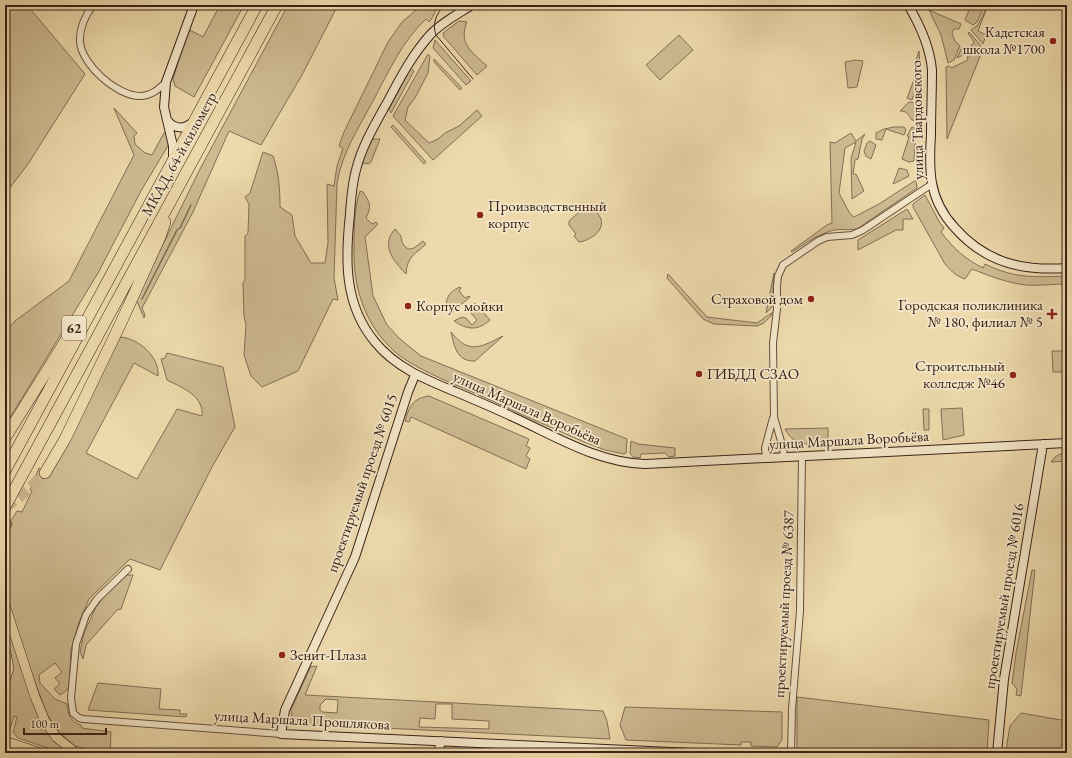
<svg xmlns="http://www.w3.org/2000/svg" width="1072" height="758" font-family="'EB Garamond',serif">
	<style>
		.green { fill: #ceba92; stroke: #836e55; fill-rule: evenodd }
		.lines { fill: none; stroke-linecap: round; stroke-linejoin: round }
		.stream { stroke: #7f6a52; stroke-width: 1.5 }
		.highway-tunnel { stroke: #c9b48e; stroke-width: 11; stroke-dasharray: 11 5.5; stroke-linecap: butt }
		.street-casing { stroke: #654f3d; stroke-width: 8 }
		.secondary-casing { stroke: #382118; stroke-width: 10 }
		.primary-casing { stroke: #382118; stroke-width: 10 }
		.highway-casing { stroke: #382118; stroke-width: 12 }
		.street { stroke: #f3e6c8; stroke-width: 6 }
		.secondary { stroke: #f3e6c8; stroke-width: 8 }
		.primary { stroke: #edd9ab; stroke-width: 9 }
		.highway { stroke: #edd9ab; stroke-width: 11 }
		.tram { stroke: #382118; stroke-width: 1 }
		.poi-dot { fill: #8f2418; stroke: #f3e6c8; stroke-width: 1.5 }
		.labels { text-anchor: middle; stroke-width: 3.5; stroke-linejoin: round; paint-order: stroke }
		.shield { fill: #f3e6c8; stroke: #705c4d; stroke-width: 1 }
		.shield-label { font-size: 14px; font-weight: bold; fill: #382118 }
		.poi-label { font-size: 15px; fill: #382118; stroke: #f3e6c8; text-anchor: end }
		.street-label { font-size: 15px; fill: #382118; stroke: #f3e6c8 }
	</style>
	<rect width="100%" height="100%" fill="#edd9ab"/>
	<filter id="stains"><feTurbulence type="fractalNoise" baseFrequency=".005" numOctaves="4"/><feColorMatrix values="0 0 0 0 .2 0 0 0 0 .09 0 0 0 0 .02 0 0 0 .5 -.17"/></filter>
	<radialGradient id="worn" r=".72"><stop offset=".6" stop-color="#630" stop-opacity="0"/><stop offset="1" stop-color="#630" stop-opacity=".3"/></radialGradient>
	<path class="green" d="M5,5h22l58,69 -57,90 -23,30z
		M220,5h24l-50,92 -19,-11 -2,-7 15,-50 15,8z
		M288,5h50l-36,70 -41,70 -32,-14 -36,81 -51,96 3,7 -1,3 -8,-19 64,-130z
		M422,5h18c-6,6 -6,12 -11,17l-3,-3c-24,22 -38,54 -53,82 -14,26 -31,52 -36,82l-3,95 4,22 -5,-1 -35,72 -36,16 -11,-11 -7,-21 2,-30 -2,-9 -1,-33 2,-3v-44l3,-3 1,-29 -4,-7 5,-4 13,-41 10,4c6,17 7,34 7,51l12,8 3,21 16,27h14l3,-20 -1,-59 7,2 3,-20 6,-18 -4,-2 5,-14 44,-90 14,-20z
		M971,5h14l-8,17 -4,3 -8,-5z
		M988,5l-10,26 8,4 -3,9 -12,-14 7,-5z
		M929,10l32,14 -2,5h-5l-2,4 3,8 5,5 -6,14 -6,3 -7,-28z
		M459,21l8,1c-9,22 5,30 20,44l-10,9 -33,-38 -1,-4z
		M969,32l12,14 -24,12 5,-11c5,1 10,0 12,-5l-6,-9z
		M679,35l14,15 -33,30 -14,-15z
		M435,40l36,41 -5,4 -33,-37z
		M983,49l-36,90 -1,-72 3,-1 2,2 17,-8 -1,-3z
		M919,51l2,25 -2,45 -7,-1c-4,-6 -5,-9 -12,-9l9,-9 8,1v-6l-4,-1 -1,4 -5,-2 10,-26 -3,-5z
		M428,54l2,2 -2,17 -13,25 -7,9 -3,13 24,23 9,-4 7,-6 14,-7 18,-16 5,6 -49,44 -40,-44z
		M434,59l28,29 -2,2 -26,-28z
		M856,60l7,1 -6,26 -9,1 -3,-26z
		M411,68l3,3 -23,42 -2,-4z
		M114,108l23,25 -3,3 1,8 10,9 7,2 12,-22 4,-1 1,12 -3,5 -25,42 -43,82 -93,153v-93l10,-12 54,-40 65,-126z
		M393,125l33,37 -2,2 -33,-37z
		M894,127h10l2,3 -2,5 -18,-6 -4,11 -6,-1v-6l8,-4z
		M912,127l4,2 -2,32 -5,1 -7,-3 7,-22 -2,-1z
		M851,133l5,8 9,-7 -3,5 -4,20 -3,1 -2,14h3l8,17 -12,8 -1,-40 5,-17 -11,6 -6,45 11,21 4,3 25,-13 37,-24 1,8 -60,41c-8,1 -15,0 -23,1 -16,4 -28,13 -42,22l-1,-1 36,-26 5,-2 -2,-81 5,1z
		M371,139h9l-9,23 -2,2 -7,-1z
		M870,141l6,4 -5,14 -5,-3 -2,-5 3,-8z
		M899,168l8,2 2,6 -16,8z
		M360,191l3,1c7,11 9,14 3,26l6,6 4,-2 2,2 -13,13 8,59 14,29 13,14 21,17 206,83 -1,14 -2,1 -19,-4 -21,-8c-35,-15 -70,-31 -105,-47 -25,-11 -64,-26 -84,-43 -30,-27 -42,-64 -41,-103 0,-19 0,-40 6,-58z
		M925,195l15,28 4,5 -3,4c12,16 24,27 42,36l2,-4c31,15 49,13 82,12v8c-13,0 -28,2 -41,1 -19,-2 -36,-9 -54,-16l-7,10c-9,-3 -14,-8 -20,-15l-32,-57v-3z
		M587,205h3c3,4 8,8 10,12 7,13 -11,24 -21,25l-5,-6 2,-2 -7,-9v-4z
		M907,209l6,10h-10v11h-7l-38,20v-10z
		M395,229l6,7c0,7 5,16 13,12 3,-2 6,-5 9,-7l3,3c-12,11 -19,13 -20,30 -12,-13 -26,-28 -11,-45z
		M774,273l-2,34 -6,6z
		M668,274l39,43 50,6 16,-11 -3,5 -6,6 -7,3 -43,-2 -11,-5 -36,-41z
		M460,287l1,1 -2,3 6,7 4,-2 1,1 -21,18c-6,-12 -2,-23 11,-28z
		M475,303l15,17c-12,11 -23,10 -36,1l8,-4 4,1 6,7 5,-5 -7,-8v-4z
		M451,332c18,23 30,15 52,4l-28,25c-18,1 -21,-15 -24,-29z
		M120,337c18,1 40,20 38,39l-24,-13 -48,90 51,26 40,-70 25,7c2,-20 -19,-28 -35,-36l-6,-21 4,-1 2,-5 56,14 12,60 -23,40 -52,103 -30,-11 -41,40 -10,23 -8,28 -2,37 -3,4 -6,4 -6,-6 6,-5 -5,-6 7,-6 -7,-9 -16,12 1,8 15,16 12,5c1,10 3,18 14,21l1,3 29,4 -1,21h-18l-14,-7 -2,1 -14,-12 -9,-11 -6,-10 -17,-45 -25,-75v-64l12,-19 5,1 10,-21 -2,-1 9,-22 10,7z
		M1052,351h12l1,21h-12z
		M429,396l100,43 -3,7 4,2 -4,8 4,3 -4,10 -115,-52 -2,5 -4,-1c4,-14 8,-23 24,-25z
		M962,408l2,27 -21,5 -2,-31z
		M923,409h6v21h-5z
		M828,428v16c-19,0 -33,4 -43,-15z
		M631,441l7,3 37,4v8l-6,1 -4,-4 -24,1 -1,4 -7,-1 -3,-4z
		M1060,454h7v7l-16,1 4,-5z
		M1032,570h3l-14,126 -5,-1 1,-6 -5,-6 4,-30z
		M127,575h6l-12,34 -4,1 -31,35 -3,14 -3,-7 4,-19 12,-26 10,-13z
		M5,613l27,83 38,57h-7l-45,-15 -5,-6 4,-15 -3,-1 -4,13 -5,3v-47l2,-2 1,-31 -3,-7z
		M317,666l-12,29 298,16 4,10 3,18 -310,-15c-7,-2 -9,-7 -9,-14l18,-40 1,-3zM326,699l12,1 -1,13 -15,-1 -2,-2v-5zM436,704h16v15l37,2v8l-70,-2 1,-9 15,1z
		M98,683l63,6 -2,20 21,1v4h7l-1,3 -98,-7z
		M797,697l192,23 -2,32 -1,1h-106l-83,-4z
		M625,707l157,5v28l-5,7 -26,-1v-4h-10v3l-115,-5 -6,-15z
		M1021,713l46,8v32h-60v-9l3,-18z"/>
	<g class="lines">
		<path class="stream" d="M142,299l35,-69 3,-2 11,-23
			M5,538l7,-14 -1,-2"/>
		<path class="highway-tunnel" d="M5,507c15,-10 28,-21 40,-34"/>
		<defs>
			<path id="street" d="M93,5c-8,11 -14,23 -13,37 2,23 37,54 60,54 11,0 19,-7 26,-14
				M766,457l-1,-9 8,-30
				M784,457l-1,-9 -9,-31 -1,-74 4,-34v-23l1,-10 5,-11 35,-24 9,-4 25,-2 11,-5 69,-46
				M128,569l-31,30 -11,16 -10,29 -5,54 2,15 6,5 4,1 198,15
				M791,753l1,-44 8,-98 2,-155"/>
			<path id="secondary" d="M472,5c-14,9 -31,18 -42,30 -17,19 -29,41 -41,64 -12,22 -27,46 -33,71 -4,14 -5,30 -6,44 -5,46 -6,91 25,128 21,26 52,38 81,50 19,8 38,16 57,25 42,19 85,46 132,47l422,-21
				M908,5c12,20 22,42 24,65 0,22 -1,43 -1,64 -1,16 -2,33 1,49 3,17 11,32 23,45 31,35 67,43 112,40
				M167,120c7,9 17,10 26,2
				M173,157v-11l-9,-39 2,-25 28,-77
				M415,375l-7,17 -53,165 -70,153 -4,24 412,19
				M438,753l3,-12
				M997,753l7,-74 39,-235"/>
			<path id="primary" d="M5,605l30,92 10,24 11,16 20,16
				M5,741l36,12"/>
			<path id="highway" d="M5,438l71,-114
				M5,471l252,-466
				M45,473l20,-34 54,-112 41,-90 5,-15
				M5,507l272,-502
				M5,653l3,15 -3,10"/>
		</defs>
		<use href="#street" class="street-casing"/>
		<use href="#secondary" class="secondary-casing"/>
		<use href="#primary" class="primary-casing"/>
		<use href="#highway" class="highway-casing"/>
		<use href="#street" class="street"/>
		<use href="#secondary" class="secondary"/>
		<use href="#primary" class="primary"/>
		<use href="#highway" class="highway"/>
		<path class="tram" d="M445,5c-9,8 -13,19 -9,30l37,44"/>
	</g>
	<g class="poi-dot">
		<circle cx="1053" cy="41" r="4"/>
		<circle cx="480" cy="215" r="4"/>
		<circle cx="811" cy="299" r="4"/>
		<circle cx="408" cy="306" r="4"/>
		<path d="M1050 308h4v4h4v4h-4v4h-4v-4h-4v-4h4z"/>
		<circle cx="699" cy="374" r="4"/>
		<circle cx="1013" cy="375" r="4"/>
		<circle cx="282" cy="655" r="4"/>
	</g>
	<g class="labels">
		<rect class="shield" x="62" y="316" width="24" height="24" rx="3"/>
		<g class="shield-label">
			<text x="74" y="333">62</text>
		</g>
		<g class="poi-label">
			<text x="1045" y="37">Кадетская<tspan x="1045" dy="17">школа №1700</tspan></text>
			<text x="488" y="211" text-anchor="start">Производственный<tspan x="488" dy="17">корпус</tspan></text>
			<text x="803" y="304">Страховой дом</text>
			<text x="1043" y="310">Городская поликлиника<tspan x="1043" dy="17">№ 180, филиал № 5</tspan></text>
			<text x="416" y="311" text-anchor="start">Корпус мойки</text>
			<text x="1005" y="371">Строительный<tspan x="1005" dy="17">колледж №46</tspan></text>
			<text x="707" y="379" text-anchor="start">ГИБДД СЗАО</text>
			<text x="290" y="660" text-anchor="start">Зенит-Плаза</text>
		</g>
		<g class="street-label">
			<text transform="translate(917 120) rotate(-91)" y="5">улица Твардовского</text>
			<text transform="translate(179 154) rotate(-61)" y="5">МКАД, 64-й километр</text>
			<text transform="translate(527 408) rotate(24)" y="5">улица Маршала Воробьёва</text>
			<text transform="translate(849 440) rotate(-3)" y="5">улица Маршала Воробьёва</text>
			<text transform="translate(362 483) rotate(-71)" y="5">проектируемый проезд № 6015</text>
			<text transform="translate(1004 596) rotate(-81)" y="5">проектируемый проезд № 6016</text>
			<text transform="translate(784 604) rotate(-87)" y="5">проектируемый проезд № 6387</text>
			<text transform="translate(302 720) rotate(3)" y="5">улица Маршала Прошлякова</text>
		</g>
	</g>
	<rect width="1072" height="758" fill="none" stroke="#edd9ab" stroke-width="20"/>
	<rect x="6" y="6" width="1060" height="746" fill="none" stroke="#382118" stroke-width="2"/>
	<rect x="10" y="10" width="1052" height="738" fill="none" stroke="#382118"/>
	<path d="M24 728v6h82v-6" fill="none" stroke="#382118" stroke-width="2"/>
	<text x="30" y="728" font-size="12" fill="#382118" stroke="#f3e6c8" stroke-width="3" paint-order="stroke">100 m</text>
	<rect width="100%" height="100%" filter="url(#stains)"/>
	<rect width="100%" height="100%" fill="url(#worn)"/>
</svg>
